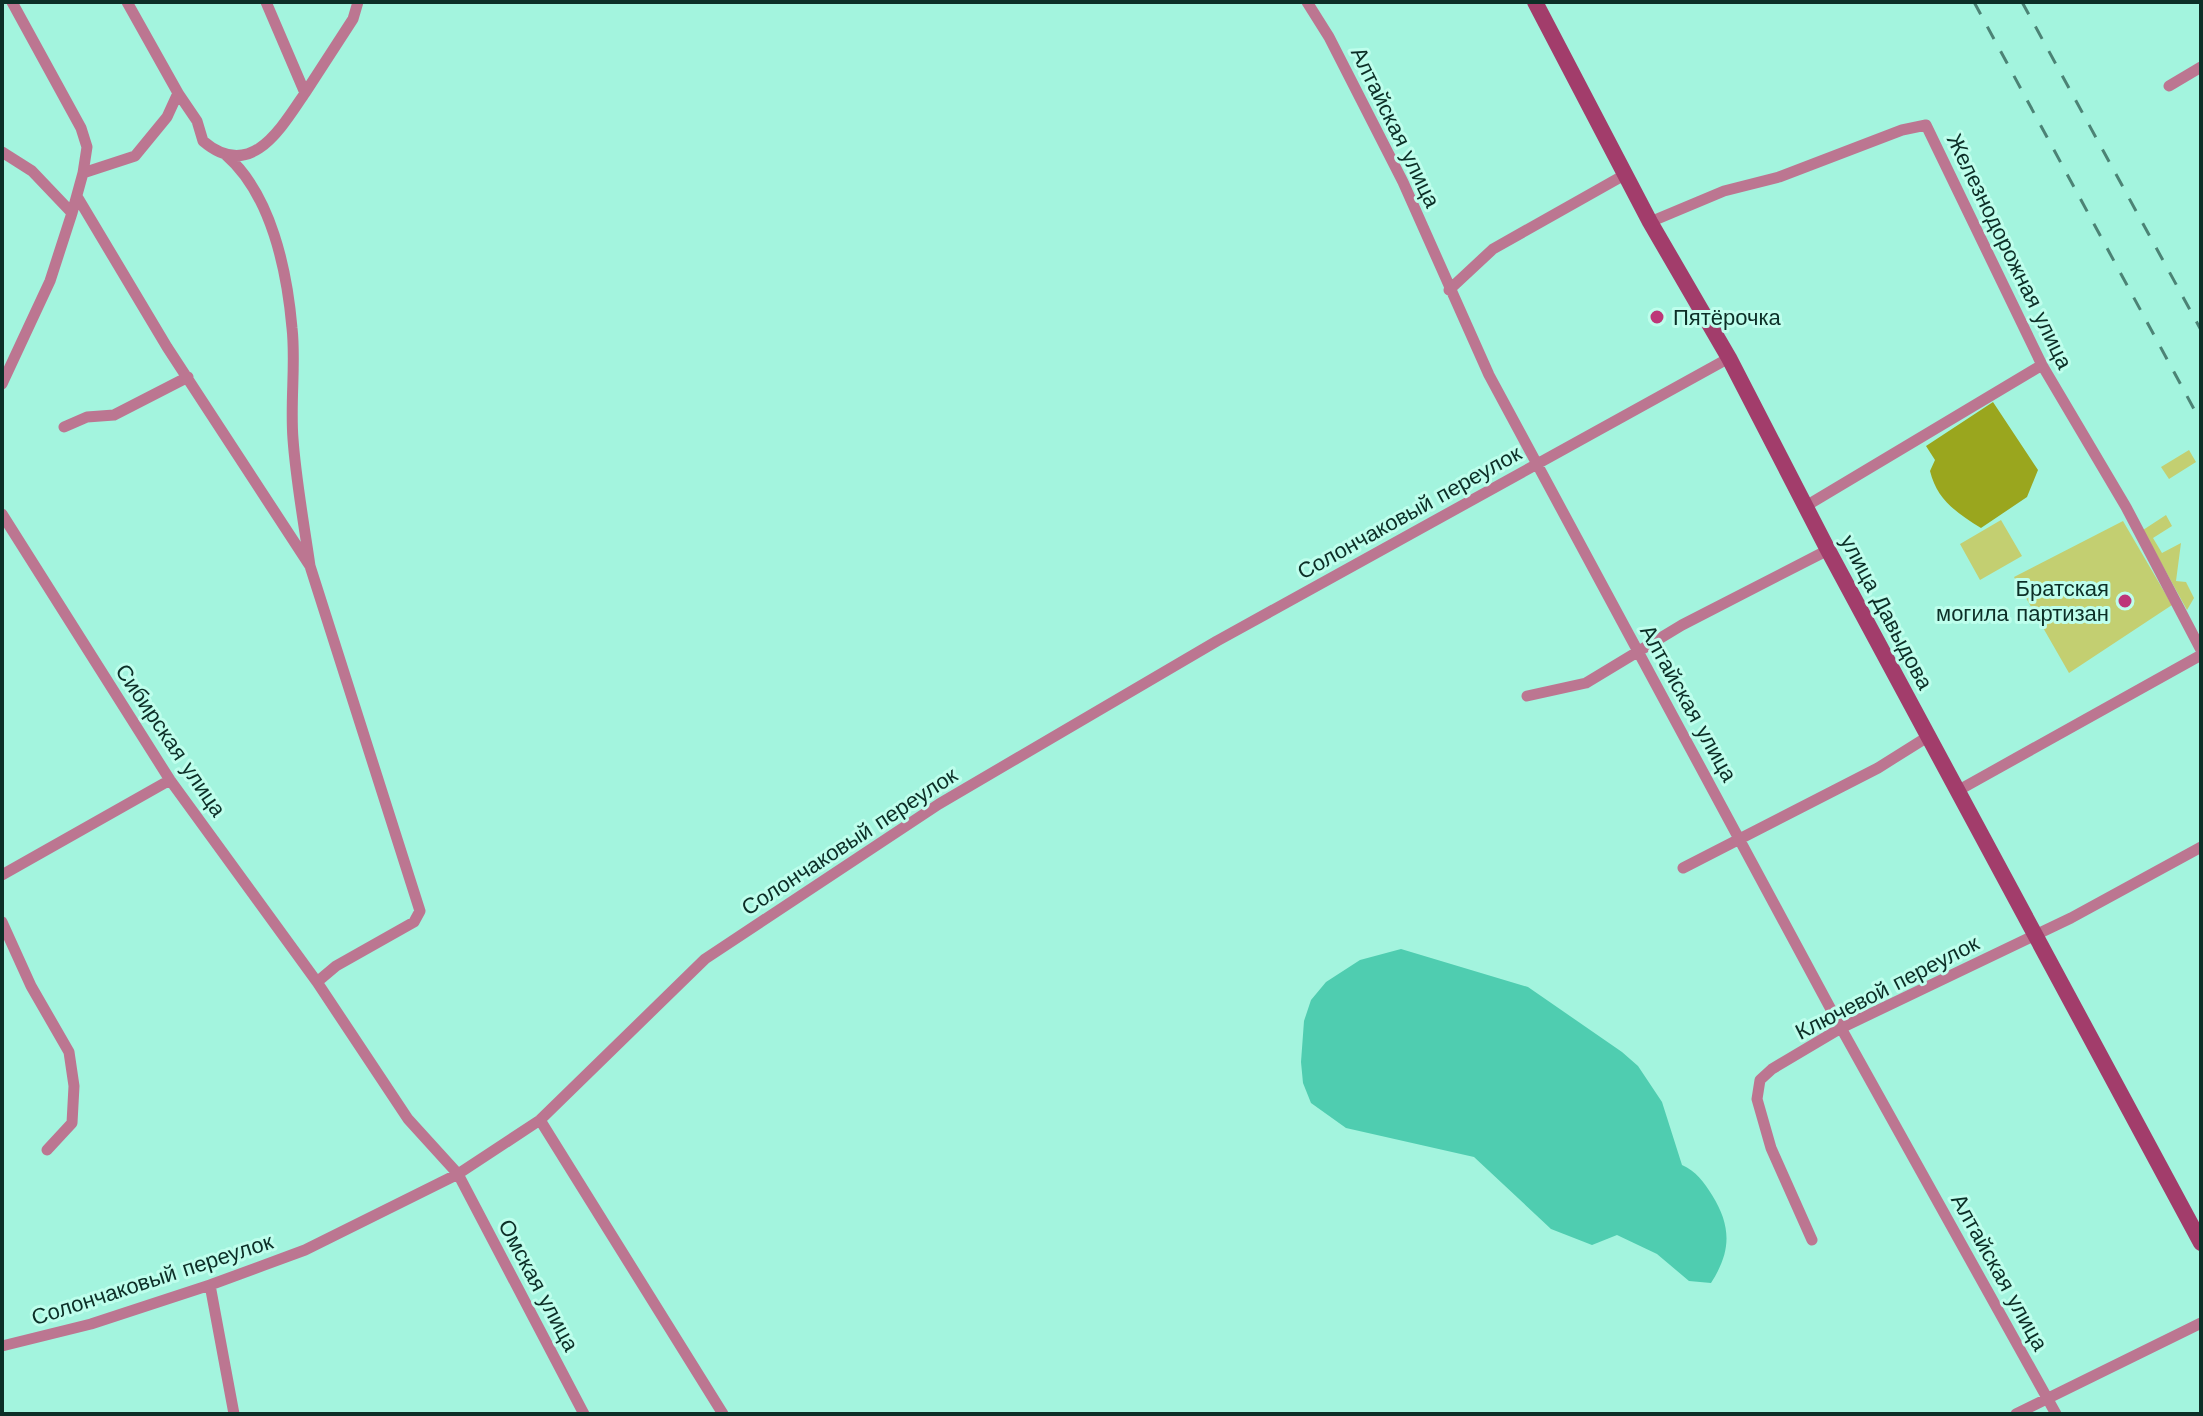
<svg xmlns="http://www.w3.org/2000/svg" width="2203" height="1416" font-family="'Work Sans',sans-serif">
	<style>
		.green { fill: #c3cf71 }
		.forest { fill: #9aa61e }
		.water { fill: #4fcdb0 }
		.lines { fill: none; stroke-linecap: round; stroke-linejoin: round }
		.street { stroke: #bc7691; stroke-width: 11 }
		.secondary { stroke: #a23d6b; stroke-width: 16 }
		.rail { stroke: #4c8375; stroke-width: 3; stroke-dasharray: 14 14; stroke-linecap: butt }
		.poi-dot { fill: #bd3778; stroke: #befeec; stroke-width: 3 }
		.labels { text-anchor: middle; stroke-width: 6; stroke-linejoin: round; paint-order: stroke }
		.street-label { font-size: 22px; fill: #0c2f27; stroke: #befeec }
		.poi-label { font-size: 22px; fill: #0c2f27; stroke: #befeec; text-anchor: start }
	</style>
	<rect width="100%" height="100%" fill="#a3f4de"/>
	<path class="green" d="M2189,450l7,12 -27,17 -8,-12z
		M2166,515l6,11 -19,12 9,15 19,-10 -5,38 10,1 8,16 -7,12 -44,-80z
		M2001,520l21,36 -42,24 -20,-36z
		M2123,521l49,84 -103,68 -55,-96z"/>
	<path class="forest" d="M1993,402l45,68 -11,27 -46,31c-24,-15 -44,-28 -51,-57l5,-11 -9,-14z"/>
	<path class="water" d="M1401,949l127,38 94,65 16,14 24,36 20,63c14,6 22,17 30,30 20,32 19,57 -1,88l-22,-2 -32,-27 -40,-19 -25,10 -41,-16 -77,-72 -128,-29 -35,-25 -8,-20 -2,-21 3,-41 7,-21 15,-18 34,-22z"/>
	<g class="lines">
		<path class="street" d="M12,2l69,126 6,19 -4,26
			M127,2l51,91
			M266,2l39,91 48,-74 5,-17
			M1307,2l22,35 74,145 86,193 352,653 215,386
			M2169,86l32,-19
			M2,152l30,19 40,42 -22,68 -48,103
			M78,198l89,149 143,219c-6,-42 -14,-85 -17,-127 -3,-37 3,-76 -1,-111 -5,-58 -21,-134 -66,-173
			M72,213l11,-40 52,-17 32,-39 11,-24 19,28 6,20c48,41 78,-13 102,-48
			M1650,222l74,-31 55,-14 123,-47 24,-5 116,240 84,142 75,143
			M1449,290l44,-41 133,-75
			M64,427l23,-10 27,-2 74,-38
			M1806,506l236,-141
			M2,514l168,266 147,202 91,137 50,55 126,240
			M310,566l110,345 -6,11 -78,44 -19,16
			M1527,696l59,-13 96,-58 146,-75
			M1959,790l242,-135
			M1683,868l195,-100 51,-32
			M2,875l168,-95
			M2,922l29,64 38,66 5,34 -2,37 -25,27
			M540,1120l183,294
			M1812,1240l-41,-92 -14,-49 3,-19 12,-11 69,-41 230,-110 130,-71
			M210,1285l24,129
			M2,1346l89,-22 119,-39 95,-35 153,-76 82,-54 165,-161 234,-155 278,-163 512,-283
			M2016,1414l185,-91"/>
		<path class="secondary" d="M1535,2l115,220 79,136 99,192 373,693"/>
		<path class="rail" d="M1974,2l227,420
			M2022,2l179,328"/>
	</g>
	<g class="poi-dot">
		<circle cx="1657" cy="317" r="8"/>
		<circle cx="2125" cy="601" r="8"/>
	</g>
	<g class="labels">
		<g class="street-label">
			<text transform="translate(1396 127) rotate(64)" y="8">Алтайская улица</text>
			<text transform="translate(2010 251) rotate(64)" y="8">Железнодорожная улица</text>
			<text transform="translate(1409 512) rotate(-29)" y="8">Солончаковый переулок</text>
			<text transform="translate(1887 612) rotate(62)" y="8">улица Давыдова</text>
			<text transform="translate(1689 703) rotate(61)" y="8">Алтайская улица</text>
			<text transform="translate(171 740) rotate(56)" y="8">Сибирская улица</text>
			<text transform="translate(849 841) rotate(-33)" y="8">Солончаковый переулок</text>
			<text transform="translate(1887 987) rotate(-27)" y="8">Ключевой переулок</text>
			<text transform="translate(2000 1272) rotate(61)" y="8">Алтайская улица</text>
			<text transform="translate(152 1279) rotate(-18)" y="8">Солончаковый переулок</text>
			<text transform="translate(539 1285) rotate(62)" y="8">Омская улица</text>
		</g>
		<g class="poi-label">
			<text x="1673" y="325">Пятёрочка</text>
			<text x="2109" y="596" text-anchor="end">Братская<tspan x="2109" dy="25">могила партизан</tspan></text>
		</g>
	</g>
	<rect width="2203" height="1416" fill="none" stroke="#0c2f27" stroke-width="8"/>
</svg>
